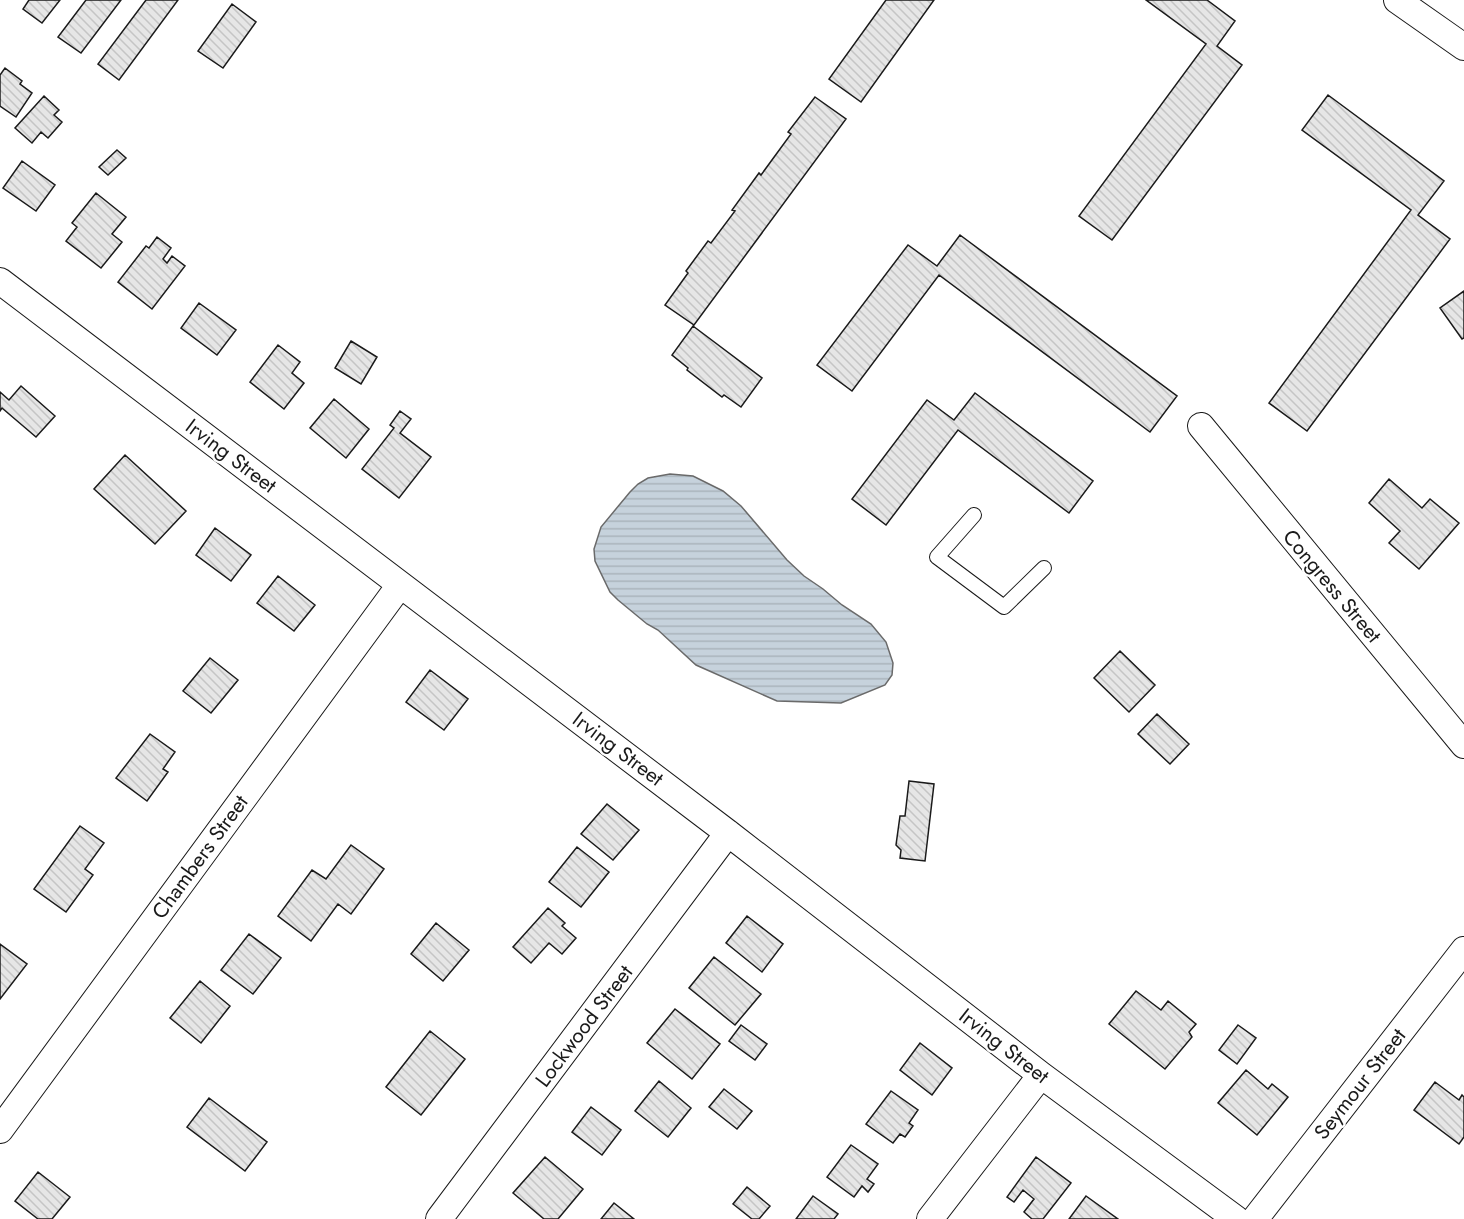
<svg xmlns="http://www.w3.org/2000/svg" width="1464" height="1219" font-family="Jost,sans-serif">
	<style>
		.water { fill: url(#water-rules); stroke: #6a6a6a; stroke-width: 1.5 }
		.building { fill: url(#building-back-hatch); stroke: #1a1a1a; stroke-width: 1.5 }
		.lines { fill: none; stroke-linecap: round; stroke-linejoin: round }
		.service-casing { stroke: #1a1a1a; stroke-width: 16 }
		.minor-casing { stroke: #1a1a1a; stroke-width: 28 }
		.service { stroke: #fff; stroke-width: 14 }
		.minor { stroke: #fff; stroke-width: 26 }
		.labels { text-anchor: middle; stroke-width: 4.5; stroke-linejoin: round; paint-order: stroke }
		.street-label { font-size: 21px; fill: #1a1a1a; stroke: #fff }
	</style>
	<defs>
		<pattern id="water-rules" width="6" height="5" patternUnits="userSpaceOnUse" patternTransform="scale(1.5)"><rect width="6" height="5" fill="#c6d2dc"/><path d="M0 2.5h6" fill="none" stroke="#aab4bc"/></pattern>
		<pattern id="building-back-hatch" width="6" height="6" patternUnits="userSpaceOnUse" patternTransform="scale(1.5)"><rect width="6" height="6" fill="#e6e6e6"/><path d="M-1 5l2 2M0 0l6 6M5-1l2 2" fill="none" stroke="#c5c5c5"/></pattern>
	</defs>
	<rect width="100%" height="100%" fill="#fff"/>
	<path class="water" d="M670,474l23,2 30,15 18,15 46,54 17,16 19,13 19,16 29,19 15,18 7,21 -1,12 -7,10 -44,18 -64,-2 -81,-36 -38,-35 -11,-6 -29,-24 -8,-8 -15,-31 -1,-12 7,-22 29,-35 8,-8 10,-6z"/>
	<path class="building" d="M29,0h31l-18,23 -19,-14z
		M86,0h35l-40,53 -23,-16z
		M146,0h32l-59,80 -21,-16z
		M886,0h48l-73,102 -32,-23z
		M1146,0h61l28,21 -18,25 25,19 -130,175 -33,-24 127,-172z
		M232,4l24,18 -33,46 -25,-17z
		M5,68l17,13 -2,3 12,9 -16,24 -16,-11v-31z
		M1328,95l116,86 -26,34 32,24 -143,192 -38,-28 142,-193 -109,-80z
		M44,96l15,14 -5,5 8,7 -14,16 -7,-6 -9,11 -17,-15z
		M815,97l31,22 -152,206 -29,-20 23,-32 -2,-2 22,-30 3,2 24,-32 -3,-1 27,-37 2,2 30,-41 -3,-2z
		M117,150l9,8 -18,17 -9,-8z
		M22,161l33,24 -19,26 -33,-23z
		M96,193l30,24 -14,17 10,8 -21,26 -35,-27 11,-14 -5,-4z
		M960,235l217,161 -27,36 -211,-157 -87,116 -35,-26 91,-120 29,21z
		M157,237l14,11 -8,11 4,4 5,-7 13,10 -33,43 -34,-27 28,-36 3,2z
		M1464,291v47l-2,1 -22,-31z
		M199,303l37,27 -19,25 -36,-27z
		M693,326l69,52 -21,29 -17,-12 -2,2 -35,-27 1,-2 -16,-13z
		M351,341l26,16 -16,27 -26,-16z
		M278,345l22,17 -8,11 12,10 -20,26 -34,-27z
		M21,386l34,30 -19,21 -34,-29 -2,3v-19l9,8z
		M975,393l118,88 -24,32 -111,-83 -72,95 -34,-26 75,-99 27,20z
		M334,399l35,30 -23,29 -36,-30z
		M400,411l11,8 -11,14 31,24 -32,41 -37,-29 32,-41 -4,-3z
		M125,455l61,56 -31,33 -61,-55z
		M1389,479l33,29 8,-9 29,24 -40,46 -30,-26 11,-12 -31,-28z
		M215,528l36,27 -20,26 -35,-26z
		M278,576l37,29 -21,26 -37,-28z
		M1120,651l35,34 -26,27 -35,-34z
		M210,658l28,22 -27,33 -28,-22z
		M430,670l38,29 -24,31 -38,-28z
		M1157,714l32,30 -19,20 -32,-30z
		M150,734l25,18 -12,17 5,3 -21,29 -31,-23z
		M909,781l25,3 -9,77 -25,-3 1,-8 -5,-5 4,-29h5z
		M607,804l32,26 -26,30 -32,-26z
		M80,826l24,17 -19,26 8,6 -27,37 -32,-23z
		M351,845l33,24 -33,45 -13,-10 -27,37 -33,-25 34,-46 14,9z
		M577,847l32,25 -28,35 -32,-25z
		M548,908l17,15 -3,3 14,12 -14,16 -13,-11 -18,20 -18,-16z
		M747,916l36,28 -21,28 -36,-29z
		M436,923l33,27 -26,31 -32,-27z
		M249,934l32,24 -28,36 -32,-24z
		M0,944l27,20 -27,35z
		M714,957l47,37 -26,31 -46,-37z
		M200,981l30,25 -29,37 -31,-25z
		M1136,991l25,19 7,-9 28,23 -7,8 3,5 -27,32 -56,-45z
		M675,1009l45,35 -28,35 -45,-36z
		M741,1025l26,19 -12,16 -26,-19z
		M1238,1025l18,13 -19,26 -18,-14z
		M430,1031l35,28 -44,56 -35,-28z
		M920,1043l32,25 -20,27 -32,-25z
		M1246,1070l22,19 4,-5 16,13 -31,38 -39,-32z
		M659,1081l32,27 -23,29 -33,-26z
		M1435,1082l24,18 3,-5 2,2v40l-5,7 -45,-34z
		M724,1089l28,22 -15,18 -28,-22z
		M891,1091l27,19 -9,13 4,3 -8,11 -5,-3 -7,9 -27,-19z
		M209,1098l58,44 -22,29 -58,-44z
		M591,1107l30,23 -19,25 -30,-23z
		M851,1145l27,19 -11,15 7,5 -6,8 -6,-6 -8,11 -27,-20z
		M545,1157l38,32 -25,30h-14l-31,-26z
		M1036,1157l35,26 -28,36h-11l-8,-7 10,-13 -11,-9 -9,12 -7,-5z
		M38,1172l32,25 -18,22h-14l-23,-18z
		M747,1187l23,19 -11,13h-7l-19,-15z
		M813,1196l25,18 -4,5h-38z
		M1086,1196l32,23h-49z
		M614,1203l20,16h-33z"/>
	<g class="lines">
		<defs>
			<path id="service" d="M974,515l-37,42 67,50 40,-39"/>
			<path id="minor" d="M1397,0l67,47
				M0,281l728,552 313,242 195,144
				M1201,426l263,319
				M0,1130l400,-545
				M439,1219l289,-386
				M930,1219l111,-144
				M1255,1219l209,-269"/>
		</defs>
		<use href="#service" class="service-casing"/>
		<use href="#minor" class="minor-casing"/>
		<use href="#service" class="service"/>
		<use href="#minor" class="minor"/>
	</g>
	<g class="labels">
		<g class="street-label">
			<text transform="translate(231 456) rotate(37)" y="7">Irving Street</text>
			<text transform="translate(1332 586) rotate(50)" y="7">Congress Street</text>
			<text transform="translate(618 749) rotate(37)" y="7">Irving Street</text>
			<text transform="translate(200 857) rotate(-54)" y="7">Chambers Street</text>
			<text transform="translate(584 1026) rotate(-53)" y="7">Lockwood Street</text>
			<text transform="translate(1004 1046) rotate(38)" y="7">Irving Street</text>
			<text transform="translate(1360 1084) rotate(-52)" y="7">Seymour Street</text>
		</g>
	</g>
</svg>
